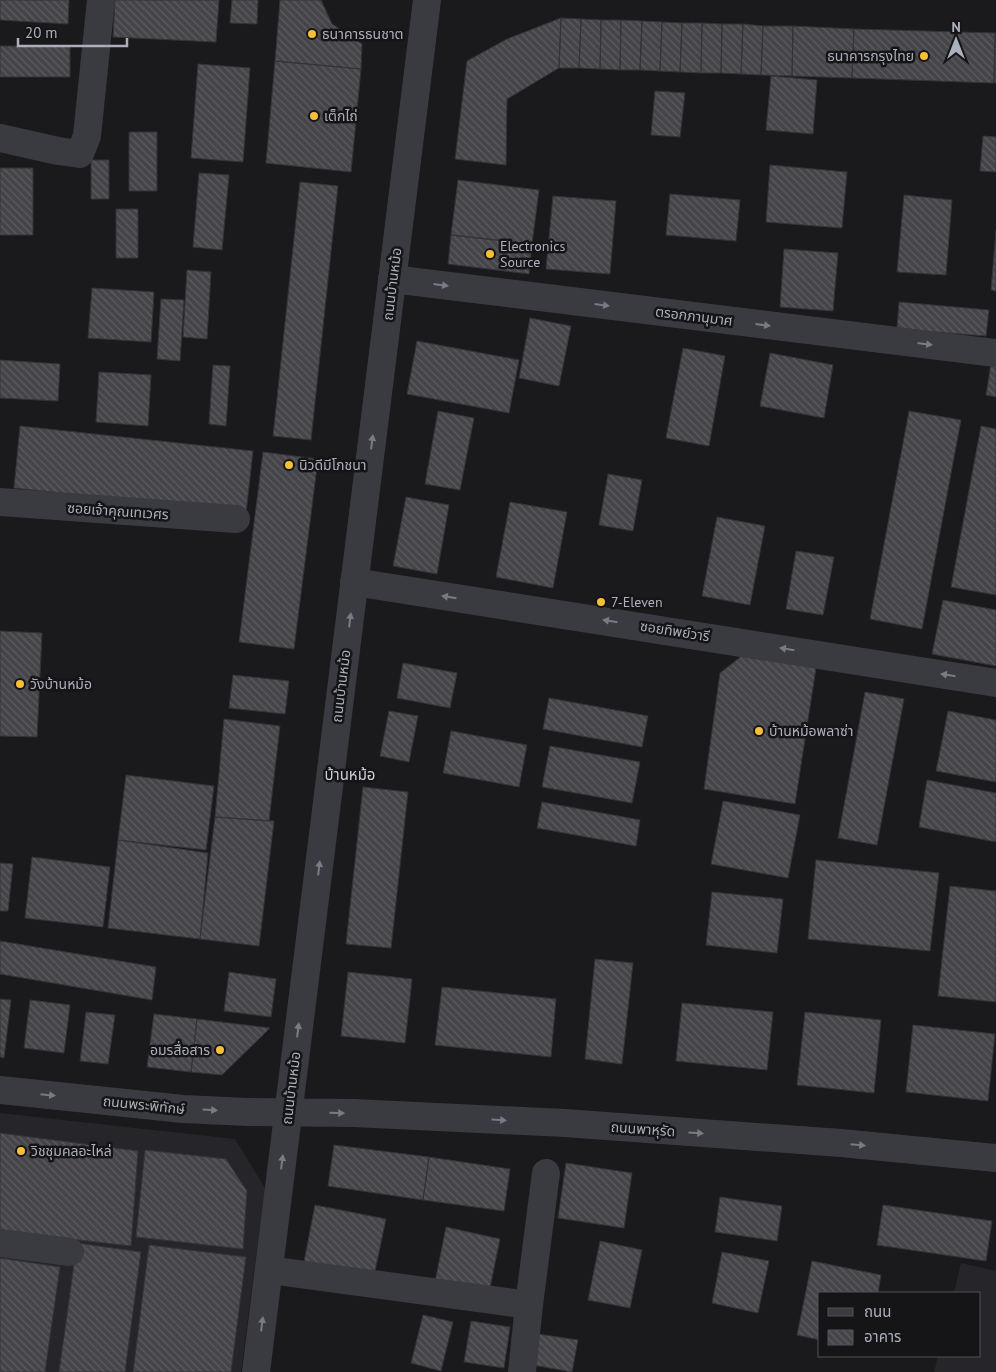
<svg xmlns="http://www.w3.org/2000/svg" width="996" height="1372" font-family="'PT Sans','Noto Sans Thai',sans-serif">
	<style>
		.built { fill: #262529 }
		.building { fill: url(#building-back-hatch); stroke: #343338 }
		.lines { fill: none; stroke-linecap: round; stroke-linejoin: round }
		.minor { stroke: #3a3b41; stroke-width: 28 }
		.tertiary { stroke: #3a3b41; stroke-width: 28 }
		.oneway { fill: #797b84 }
		.poi-dot { fill: #f5c038; stroke: #151417; stroke-width: 2 }
		.labels { text-anchor: middle; stroke-width: 5; stroke-linejoin: round; paint-order: stroke }
		.poi-label { font-size: 14px; fill: #acb0bb; stroke: #151417; text-anchor: start }
		.street-label { font-size: 14px; fill: #acb0bb; stroke: #151417 }
		.neighbourhood-label { font-size: 15px; fill: #cdcfd7; stroke: #151417 }
	</style>
	<defs>
		<pattern id="building-back-hatch" width="6" height="6" patternUnits="userSpaceOnUse" patternTransform="scale(1.25)"><rect width="6" height="6" fill="#444449"/><path d="M-1 5l2 2M0 0l6 6M5-1l2 2" fill="none" stroke="#5c5c61"/></pattern>
	</defs>
	<rect width="100%" height="100%" fill="#1a191c"/>
	<path class="built" d="M0,1113l235,26 30,49 -24,184h-241z
		M961,1263l35,8v101h-62l4,-16h42v-63h-26z"/>
	<path class="building" d="M0,0h69l-1,24 -68,-4z
		M115,0h104l-3,42 -103,-5z
		M232,0h26l-1,24 -27,-1z
		M280,0h41l11,24 30,20 -1,25 -86,-8z
		M561,18l-2,50 -52,31 -1,66 -51,-6 12,-98 40,-22z
		M561,18l20,1 -2,49h-20z
		M581,19l20,1 -1,49 -21,-1z
		M601,20h20l-1,50 -20,-1z
		M621,20l21,1 -2,49h-20z
		M642,21l20,1 -2,49 -20,-1z
		M662,22l20,1 -2,49 -20,-1z
		M682,23h20l-1,50 -21,-1z
		M702,23l20,1 -1,49h-20z
		M722,24h21l-2,50 -20,-1z
		M743,24l20,2 -2,49 -20,-1z
		M763,26h30l-1,50 -31,-1z
		M793,26l61,3 -2,49 -60,-2z
		M854,29l141,4 -1,50 -142,-5z
		M995,33h1v50h-2z
		M0,46h70v31h-70z
		M275,61l86,8 -10,103 -85,-9z
		M198,64l52,4 -7,94 -52,-4z
		M771,76l46,4 -4,54 -47,-4z
		M655,91l30,2 -5,44 -29,-2z
		M129,132h28v59h-28z
		M983,136l13,1v35l-16,-1z
		M91,160h18v39h-18z
		M770,165l77,7 -5,56 -76,-6z
		M0,168h33v67h-33z
		M199,173l30,2 -7,75 -29,-3z
		M458,180l81,10 -7,54 -81,-9z
		M300,182l38,4 -27,254 -38,-4z
		M670,194l70,6 -4,41 -70,-6z
		M904,195l48,5 -6,75 -49,-3z
		M553,196l63,5 -6,73 -64,-5z
		M116,209h22v49h-22z
		M996,230v61l-5,-1z
		M451,235l81,9 -3,30 -81,-10z
		M784,249l54,4 -5,58 -53,-4z
		M187,270l24,2 -4,67 -24,-2z
		M92,288l62,4 -3,50 -63,-4z
		M161,299l23,1 -4,61 -23,-2z
		M899,302l90,8 -3,26 -89,-7z
		M530,318l41,8 -12,60 -40,-8z
		M417,341l102,19 -10,53 -102,-19z
		M683,348l42,8 -16,90 -43,-8z
		M770,353l63,12 -9,53 -64,-12z
		M0,360l60,4 -2,37 -58,-3z
		M991,364l5,1v32l-10,-2z
		M213,365l17,1 -4,60 -17,-2z
		M99,372l52,3 -3,51 -52,-4z
		M438,411l36,7 -14,72 -35,-6z
		M909,411l52,9 -39,209 -52,-10z
		M20,426l233,25 -7,62 -232,-25z
		M981,426l15,3v166l-45,-8z
		M263,452l55,7 -24,190 -55,-7z
		M608,474l34,6 -9,51 -34,-6z
		M406,497l43,8 -12,69 -44,-8z
		M510,502l57,10 -14,76 -57,-11z
		M717,517l48,9 -15,79 -48,-9z
		M796,551l38,6 -11,58 -37,-6z
		M943,600l53,10v56l-64,-12z
		M0,631l42,2 -5,104 -37,-1z
		M743,655l73,13 -21,136 -91,-15 16,-116z
		M403,663l54,10 -7,35 -53,-10z
		M233,675l56,6 -4,33 -56,-6z
		M865,692l39,7 -27,146 -39,-7z
		M549,698l99,18 -6,31 -99,-18z
		M389,711l29,5 -9,46 -29,-6z
		M948,711l48,9v62l-60,-11z
		M224,719l56,7 -11,95 -54,-4z
		M451,731l76,14 -8,42 -76,-14z
		M550,746l90,16 -8,41 -90,-16z
		M126,775l88,11 -8,64 -88,-10z
		M927,780l69,13v49l-77,-15z
		M363,787l45,5 -17,156 -45,-4z
		M723,801l77,14 -12,63 -77,-14z
		M542,802l98,18 -4,26 -99,-18z
		M215,817l59,4 -15,125 -59,-7z
		M118,840l90,13 -8,86 -92,-11z
		M32,857l78,10 -7,60 -78,-9z
		M816,860l123,13 -9,78 -122,-12z
		M0,863l13,1 -5,47h-8z
		M950,886l46,5v111l-58,-6z
		M712,892l71,7 -6,54 -71,-8z
		M0,941l156,26 -4,33 -152,-26z
		M595,959l38,4 -11,101 -37,-5z
		M229,972l47,7 -5,38 -47,-6z
		M348,972l64,7 -7,64 -64,-7z
		M442,987l114,12 -5,58 -116,-12z
		M0,999l11,1 -7,58 -4,-1z
		M30,1000l40,5 -6,48 -40,-5z
		M682,1003l91,9 -6,58 -91,-9z
		M86,1012l29,3 -7,49 -28,-3z
		M805,1012l76,8 -7,73 -77,-8z
		M154,1014l43,5 -6,53 -44,-5z
		M197,1019l73,9 -48,47 -31,-3z
		M913,1025l82,9 -7,67 -82,-9z
		M0,1133l138,18 -7,95 -131,-15z
		M334,1145l95,12 -6,43 -95,-14z
		M145,1150l81,9 21,32 -4,58 -107,-12z
		M429,1157l81,12 -6,42 -81,-11z
		M566,1163l66,10 -8,55 -66,-10z
		M720,1197l62,9 -5,35 -62,-9z
		M315,1205l71,14 -12,57 -70,-14z
		M883,1205l109,16 -6,40 -109,-16z
		M446,1227l54,12 -11,54 -54,-11z
		M600,1241l42,9 -12,58 -42,-8z
		M77,1243l64,9 -16,120h-66z
		M149,1245l97,12 -15,115h-98z
		M722,1252l47,9 -11,52 -46,-10z
		M0,1258l60,9 -15,105h-45z
		M812,1261l69,14 -3,18h-58v47l-23,-5z
		M423,1315l30,7 -12,49 -30,-8z
		M471,1321l39,6 -6,41 -40,-6z
		M538,1334l40,6 -6,32 -39,-7z"/>
	<g class="lines">
		<path class="minor" d="M0,138l58,13 22,3 7,-18 14,-136
			M392,279l604,74
			M0,502l236,17
			M354,582l642,101
			M0,1243l70,9
			M269,1270l260,35 17,-132
			M522,1372l7,-67"/>
		<path class="tertiary" d="M0,1090l183,19 64,3 107,1 211,10 276,20 155,15
			M256,1372l171,-1372"/>
	</g>
	<defs><path id="oneway-solid" d="M-6-.8H1V-3.2L6.5 0L1 3.2V.8H-6Z" transform="scale(1.25)"/></defs>
	<g class="oneway">
		<use href="#oneway-solid" transform="translate(441 285) rotate(7)"/>
		<use href="#oneway-solid" transform="translate(602 305) rotate(7)"/>
		<use href="#oneway-solid" transform="translate(763 325) rotate(7)"/>
		<use href="#oneway-solid" transform="translate(925 344) rotate(7)"/>
		<use href="#oneway-solid" transform="translate(372 442) rotate(-83)"/>
		<use href="#oneway-solid" transform="translate(449 597) rotate(-171)"/>
		<use href="#oneway-solid" transform="translate(350 620) rotate(-83)"/>
		<use href="#oneway-solid" transform="translate(610 621) rotate(-171)"/>
		<use href="#oneway-solid" transform="translate(787 649) rotate(-171)"/>
		<use href="#oneway-solid" transform="translate(948 675) rotate(-171)"/>
		<use href="#oneway-solid" transform="translate(319 868) rotate(-83)"/>
		<use href="#oneway-solid" transform="translate(298 1030) rotate(-83)"/>
		<use href="#oneway-solid" transform="translate(48 1095) rotate(6)"/>
		<use href="#oneway-solid" transform="translate(210 1110) rotate(3)"/>
		<use href="#oneway-solid" transform="translate(337 1113) rotate(1)"/>
		<use href="#oneway-solid" transform="translate(499 1120) rotate(3)"/>
		<use href="#oneway-solid" transform="translate(696 1133) rotate(4)"/>
		<use href="#oneway-solid" transform="translate(858 1145) rotate(5)"/>
		<use href="#oneway-solid" transform="translate(282 1162) rotate(-83)"/>
		<use href="#oneway-solid" transform="translate(262 1324) rotate(-83)"/>
	</g>
	<g class="poi-dot">
		<circle cx="312" cy="34" r="5"/>
		<circle cx="924" cy="56" r="5"/>
		<circle cx="314" cy="116" r="5"/>
		<circle cx="490" cy="254" r="5"/>
		<circle cx="289" cy="465" r="5"/>
		<circle cx="601" cy="602" r="5"/>
		<circle cx="20" cy="684" r="5"/>
		<circle cx="759" cy="731" r="5"/>
		<circle cx="220" cy="1050" r="5"/>
		<circle cx="21" cy="1151" r="5"/>
	</g>
	<g class="labels">
		<g class="poi-label">
			<text x="322" y="39">ธนาคารธนชาต</text>
			<text x="914" y="61" text-anchor="end">ธนาคารกรุงไทย</text>
			<text x="324" y="121">เต็กไถ่</text>
			<text x="500" y="251">Electronics<tspan x="500" dy="16">Source</tspan></text>
			<text x="299" y="470">นิวดีมีโภชนา</text>
			<text x="611" y="607">7-Eleven</text>
			<text x="30" y="689">วังบ้านหม้อ</text>
			<text x="769" y="736">บ้านหม้อพลาซ่า</text>
			<text x="210" y="1055" text-anchor="end">อมรสื่อสาร</text>
			<text x="31" y="1156">วิชชุมคลอะไหล่</text>
		</g>
		<g class="street-label">
			<text transform="translate(392 284) rotate(-83)" y="5">ถนนบ้านหม้อ</text>
			<text transform="translate(694 316) rotate(7)" y="5">ตรอกภานุมาศ</text>
			<text transform="translate(118 511) rotate(4)" y="5">ซอยเจ้าคุณเทเวศร</text>
			<text transform="translate(675 631) rotate(9)" y="5">ซอยทิพย์วารี</text>
			<text transform="translate(341 686) rotate(-83)" y="5">ถนนบ้านหม้อ</text>
			<text transform="translate(291 1088) rotate(-83)" y="5">ถนนบ้านหม้อ</text>
			<text transform="translate(144 1105) rotate(6)" y="5">ถนนพระพิทักษ์</text>
			<text transform="translate(643 1129) rotate(4)" y="5">ถนนพาหุรัด</text>
		</g>
		<g class="neighbourhood-label">
			<text x="350" y="780">บ้านหม้อ</text>
		</g>
	</g>
	<rect x="818" y="1292" width="162" height="65" fill="#151417" stroke="#515259"/>
	<rect x="828" y="1308" width="25" height="8" fill="#3a3b41" stroke="#515259"/>
	<text x="864" y="1317" font-size="15" fill="#acb0bb">ถนน</text>
	<rect x="828" y="1330" width="25" height="15" fill="url(#building-back-hatch)" stroke="#515259"/>
	<text x="864" y="1342" font-size="15" fill="#acb0bb">อาคาร</text>
	<g transform="translate(956 40)" stroke="#151417" stroke-width="4" paint-order="stroke">
	<path d="M0-4L9 19L0 12L-9 19Z" fill="#acb0bb"/>
	<text y="-8" font-size="14" font-weight="bold" text-anchor="middle" fill="#acb0bb">N</text>
	</g>
	<path d="M18 38v8h109v-8" fill="none" stroke="#acb0bb" stroke-width="2.5"/>
	<text x="25" y="38" font-size="15" fill="#acb0bb" stroke="#151417" stroke-width="4" paint-order="stroke">20 m</text>
</svg>
